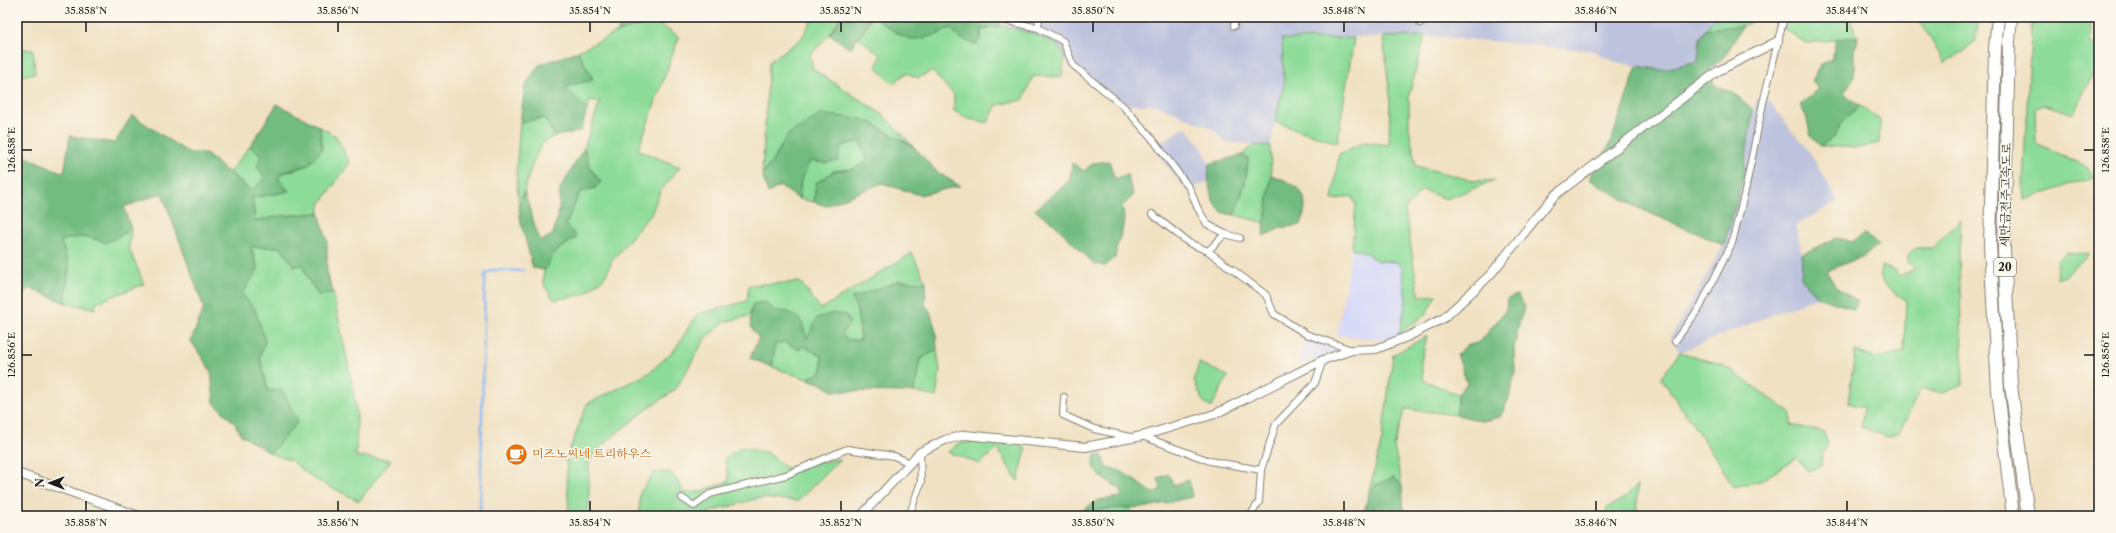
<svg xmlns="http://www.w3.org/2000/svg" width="2116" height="533" font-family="'Libre Caslon Text','Noto Serif KR',serif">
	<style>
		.built { fill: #d6d8f8 }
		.industrial { fill: #bec3dd }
		.green { fill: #8ddb99; stroke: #547c5a }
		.forest { fill: #72bb81; stroke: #476c4e }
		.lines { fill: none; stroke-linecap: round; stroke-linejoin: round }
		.stream { stroke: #89baf5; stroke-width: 2.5 }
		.minor-casing { stroke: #867e70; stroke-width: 8 }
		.tertiary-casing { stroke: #867e70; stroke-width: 10 }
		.motorway-casing { stroke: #867e70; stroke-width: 14 }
		.minor { stroke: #fff; stroke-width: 6 }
		.tertiary { stroke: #fff; stroke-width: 8 }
		.motorway { stroke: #fff; stroke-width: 12 }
		.ticks { fill: none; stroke: #1c1c1c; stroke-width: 1.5 }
		.labels { text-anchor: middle; stroke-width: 3; stroke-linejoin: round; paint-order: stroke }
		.shield { fill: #fbf7ec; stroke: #5f5e5a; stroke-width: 1 }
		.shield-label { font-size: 11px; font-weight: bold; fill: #1c1c1c }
		.street-label { font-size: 12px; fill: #1c1c1c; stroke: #fbf7ec }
		.food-label { font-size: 12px; fill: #c56008; stroke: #fbf7ec; text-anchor: start }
		.neatline { fill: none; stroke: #1c1c1c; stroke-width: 1.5 }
		.ticks-label { font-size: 10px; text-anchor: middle; fill: #1c1c1c }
	</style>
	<rect width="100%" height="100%" fill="#fbf7ec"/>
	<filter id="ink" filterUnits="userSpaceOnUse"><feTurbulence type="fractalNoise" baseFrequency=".025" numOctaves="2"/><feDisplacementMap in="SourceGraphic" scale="8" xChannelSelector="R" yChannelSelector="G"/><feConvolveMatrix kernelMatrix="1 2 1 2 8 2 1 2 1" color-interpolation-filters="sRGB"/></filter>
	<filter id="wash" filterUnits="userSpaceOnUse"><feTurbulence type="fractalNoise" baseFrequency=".012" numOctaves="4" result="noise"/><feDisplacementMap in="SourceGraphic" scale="16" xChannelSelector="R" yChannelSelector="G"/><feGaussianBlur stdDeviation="0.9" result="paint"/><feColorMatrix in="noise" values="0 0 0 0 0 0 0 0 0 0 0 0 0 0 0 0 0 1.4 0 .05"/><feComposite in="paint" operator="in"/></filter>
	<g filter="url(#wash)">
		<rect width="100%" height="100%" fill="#f0e1c3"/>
		<path class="built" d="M1352,249l14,4 11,8 19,1 6,5 4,34 -7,33 -10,7 -52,-6z
			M1307,337l34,13 -44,15z"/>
		<path class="industrial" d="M995,17h720l-15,21 -2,23 -37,9 -46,-8 -21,-11 -125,-12 -44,-3 -143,3 2,45 -14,62 -45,-4 -12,-13 -56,-24h-28l-57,-37 -15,-24 -57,-22z
			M1756,98l14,4 21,28 15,16 32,55 -42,24 6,29 -1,24 16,19 -137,55 -10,-14 54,-93 18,-63z
			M1186,127l16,20 7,17 -1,18 -22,8 -33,-43z"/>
		<path class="green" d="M813,17h28l-11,17 -20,21 3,14 70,46 31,32 -48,-27 -79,15 -15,27 -10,11 7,-111 32,-23z
			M872,17l65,18 14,-7 9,10 20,2 2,-11 21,-3 29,7 25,11 8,13 -3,20 -29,-1 -10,24 -26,5 -9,18 -19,-4 -15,-8v-16l-22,-24 -14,7 -12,-5 -13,11 -17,-17 5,-11 -22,-18z
			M1715,17h46l-18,9 -37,3z
			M1766,17h83l9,20 -52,6z
			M1918,17h61l-4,26 -30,21z
			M2032,17h58l2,27 7,-2v21l-26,51 -30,-10 -8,5 1,34 52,24 5,10 -69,23 -1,-20z
			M655,21l24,16 -41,113 42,17 -19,23 -10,24 -38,45 -8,18 -20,17 -31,6c-3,-4 -8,-11 -10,-16 -5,-23 16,-36 32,-46l-10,-14 14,-32 15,-4 6,-6 -10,-13 -7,-21 16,-46 -10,-2 -3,9 -22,-22 28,-8 -15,-28 40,-19z
			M1425,36l-16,59v32l7,39 59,15 20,-1 -48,19 -25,-9 -17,20 14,87 17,-2 -10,19 -27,20 7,-33 -4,-34 -6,-5 -19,-1 -11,-8 -14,-4 4,-44 -4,-9 -20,4 7,-46 25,-12 25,3 1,-49 -7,-59z
			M1354,38l-17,105 -62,-21 9,-38 -2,-45z
			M17,48l16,2 2,23 -18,4z
			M1860,106l20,14 -1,23 -20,5 -39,-2 15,-10 6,-13z
			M544,118l11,18 -13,7 -10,22 -13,43 -3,-35 4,-51z
			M320,127l16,9 14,27 -29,40 -2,10 -38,3 -26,6 -3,-24 37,-7 -12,-12 5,-5 26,-9 14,-16z
			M860,141l8,19 -14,9 -20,2 -18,12 -2,19 -15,-3 2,-19 9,-19 16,2 15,-17z
			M1252,145l18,1 1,29 -6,48 -31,-8c7,-19 14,-37 14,-57l-6,-3z
			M250,146l11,9 4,24 -14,12 -22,-19z
			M1961,219l-2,38 4,128 -21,8 -21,-5 -22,45 -11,4 -27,-10 3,-20 -16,-4 7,-52 21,7 28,-6 2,-52c-14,-9 -29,-15 -25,-34l15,5 2,5 19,-8 -9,-6v-7l8,-7h16z
			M131,229l-2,19 15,36 -48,19 -1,6 -30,-6 4,-37 -8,-25c16,-5 29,-6 44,1l11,-4z
			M251,247h29l14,19 9,-1 5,14 11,17 14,-4 20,95 4,31 -1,38 35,4 -32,41 -47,-23 -20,-17 -22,-8 28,-31 -30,-31 -8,-34 5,-17 -23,-46 16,-25z
			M2066,252l23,3 -24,21 -9,3 2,-20z
			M912,253l14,29 -28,-1 -41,30 4,29 -13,1 -6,-7 -35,5 -18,-27 -15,-1 -21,-7 -4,12 -25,6 -19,17 -29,50 -29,20 -45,36 -13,17v54h-20l-3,-57 21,-55 62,-31 26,-24 22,-35 50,-13 2,-16 51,-3 21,27z
			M1427,336l-6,26 2,18 35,14 -1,21 -52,-6 -11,37 8,40 -8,-9 -24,11 12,-49 11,-84z
			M784,342l16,8 3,-4 19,10v15l-15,8 -35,-12 3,-23z
			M937,350l3,20 -4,27 -22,-5 6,-33z
			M1680,352l43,13 68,48v12l33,7 4,13 -6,10 -1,11 -13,5 -12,-13 -35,23 -28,6 -13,-23 -59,-86z
			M1199,363l29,13 -17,32 -9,-8 -8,-20z
			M991,442l32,4 3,3 -8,32 -21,-32 -18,15 -31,-12 11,-9z
			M742,447l26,6 18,15 54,-9 -42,42 -39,-3 -50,14v4h-70l1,-23 13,-20 17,-1 11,13 1,8 16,-1 31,-11 -4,-23z
			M1637,485v31h-32l2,-8 17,-10z
			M1124,506l6,1 3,9h-38l8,-7z"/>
		<path class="forest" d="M620,17h34l1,4 -37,11z
			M841,17h21l8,3 -20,29 -20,-15z
			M874,17h121l5,5v4l-18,3 -2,11 -5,5 -15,-7 -9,-10c-11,5 -26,12 -39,11 -11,-1 -29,-16 -38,-22z
			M1743,26l-19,31 -14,12 4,16 21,9 18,16 -11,72 -18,63 -88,-38 -47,-28 21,-35 27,-78 24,4 37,-9 2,-23 6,-9z
			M1858,37l-4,11v29l-10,16 16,13 -19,17 -6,13 -15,10 -9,-10 -5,-20 -6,-11 19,-16 -7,-8 8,-16 12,-6 4,-20z
			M578,51l15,29 -28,7 22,22 -6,22 -26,5 -11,-18 -24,4 5,-36 14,-21z
			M277,104l43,23 2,22 -14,16 -26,8 -4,5 11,13 -37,7 3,23 26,-5 38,-3 8,27v33l6,19 -14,4 -11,-17 -5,-14 -9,1 -14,-19h-29l7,22 -16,25 13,15 10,31 -5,17 8,34 14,-1 16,32 -28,31 -29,-18 -6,-11 -21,-21 -3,-32 -20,-30 13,-33 -42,-115 -38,14 7,22 -15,9 -11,5c-15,-8 -28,-7 -44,-2l8,25 -4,37 -34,-15 -14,11v-146l47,20 6,-37 45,7 17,-28 55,37 19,2 45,37 14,-13 -8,-11 4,-12 -11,-9z
			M822,114l44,6 48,27 23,25 23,14 -40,9 -38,-12 -56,23 -12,-4 2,-19 18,-12 20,-2 13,-9 -7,-19 -19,5 -3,15 -12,2 -16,-2 -9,19 -2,19 -19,-13 -12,7 -6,-19 10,-12 15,-27z
			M584,148l7,21 10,13 -6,6 -15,4 -14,32 11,13 -23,15 -9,18 -12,-2 -12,-45 -2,-15 5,-17 16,51 13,-8 6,-24 1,-21z
			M1242,155l6,3 -3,26 -11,31c-3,-1 -9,-1 -12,-3 -14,-11 -14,-33 -13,-48z
			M1109,161l6,18 12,-5 6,22 -11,10c6,21 -5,31 -7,52l-10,8 -11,-2 -42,-42 -17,-12 35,-30 2,-17 12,8 9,-8z
			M1271,175c28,10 41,17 30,50l-20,3 -18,8z
			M1865,234l13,11 -14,11 -38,15 10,16 22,15 -4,7 -37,-12 -16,-19 1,-24 34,-16 17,3z
			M898,281l28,1 -1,23 5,6 6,21 1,18 -17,9 -6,33 -82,-1 -10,-7 -15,-5 15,-8v-15l-19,-10 -3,4 -16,-8 -9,2 -3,23 -22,-9 9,-20c-11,-10 -10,-21 -6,-34l13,-2 8,9 15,1 12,8 6,19 10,-21 16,-5 13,2 4,8 -8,11 6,6h13l-4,-29 -5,-13z
			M1517,295l8,11 -5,14 -6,28 1,24 -6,26 -9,19 -17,4 -26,-6 1,-21 9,-11 -10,-29 9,-8 14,-4 26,-32 1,-11z
			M1095,455h7l5,13 14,3 32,22 8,-4 -3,-11 10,-4 6,11 15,-5 3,17 -44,10 -45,2 -8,7h-6l-6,-6 15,-10 23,-3 1,-7 -21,-13 -8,-11z
			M1394,477l8,9 2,30h-41l7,-28z"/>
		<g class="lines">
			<path class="stream" d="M480,516l5,-242 8,-4 31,1"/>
		</g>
	</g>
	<g filter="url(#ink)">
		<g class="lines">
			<defs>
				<path id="minor" d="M1000,17l4,3 34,8 25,13 10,24 50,41 28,31 39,52 7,18 10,17 18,10 15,4
					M1420,23v-6
					M1234,26l1,-9
					M1038,28l1,-11
					M1152,214l37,29 19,8 58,44 8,19 32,20 46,16
					M1208,251l17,-17
					M1675,341l25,-34 32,-64 13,-52 18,-88 21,-86
					M1064,397l-1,18 31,14 36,8
					M1142,436l68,25 51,9
					M682,498l12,8 16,-12 76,-19 61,-26 47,7 16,7
					M909,516l12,-34 -1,-30
					M1250,516l9,-14 2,-32 15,-46 39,-41 8,-23"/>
				<path id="tertiary" d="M17,473l122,43
					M861,516l59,-64 25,-12 20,-5 120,12 57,-11 73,-22 108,-54 29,-10 24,-1 33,-13 35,-18 46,-43 64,-79 164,-125 60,-30"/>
				<path id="motorway" d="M1998,17l-3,32 -5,195 8,147 15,125
					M2011,17l-2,24 -5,209 7,135 17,131"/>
			</defs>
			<use href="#minor" class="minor-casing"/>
			<use href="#tertiary" class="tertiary-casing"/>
			<use href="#motorway" class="motorway-casing"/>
			<use href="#minor" class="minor"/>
			<use href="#tertiary" class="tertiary"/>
			<use href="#motorway" class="motorway"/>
		</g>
	</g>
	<path class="ticks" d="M86,22v10M338,22v10M590,22v10M841,22v10M1093,22v10M1344,22v10M1596,22v10M1847,22v10M22,150h10M2084,150h10M22,355h10M2084,355h10M86,501v10M338,501v10M590,501v10M841,501v10M1093,501v10M1344,501v10M1596,501v10M1847,501v10"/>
	<defs>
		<symbol id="cafe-disc" viewBox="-11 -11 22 22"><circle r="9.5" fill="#e8710a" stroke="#fbf7ec"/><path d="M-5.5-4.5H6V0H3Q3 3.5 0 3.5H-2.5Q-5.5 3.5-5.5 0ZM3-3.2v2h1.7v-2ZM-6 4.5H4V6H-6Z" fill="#fff"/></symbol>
	</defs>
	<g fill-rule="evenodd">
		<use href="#cafe-disc" x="504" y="442" width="25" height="25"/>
	</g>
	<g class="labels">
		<rect class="shield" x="1994" y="258" width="22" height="18" rx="3"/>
		<g class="shield-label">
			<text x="2005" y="271">20</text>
		</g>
		<g class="street-label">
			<text transform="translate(2006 195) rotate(-89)" y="4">새만금전주고속도로</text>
		</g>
		<g class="food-label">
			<text x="532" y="458">미즈노씨네 트리하우스</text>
		</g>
	</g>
	<rect width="2116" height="533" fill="none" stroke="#fbf7ec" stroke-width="44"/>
	<g transform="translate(50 483) rotate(270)" stroke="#fbf7ec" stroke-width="3" paint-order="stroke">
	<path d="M0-3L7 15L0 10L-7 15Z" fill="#1c1c1c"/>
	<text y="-6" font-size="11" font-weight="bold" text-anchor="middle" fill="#1c1c1c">N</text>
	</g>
	<rect x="22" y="22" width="2072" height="489" class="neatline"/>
	<g class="ticks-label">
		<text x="86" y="14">35.858°N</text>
		<text x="338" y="14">35.856°N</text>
		<text x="590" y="14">35.854°N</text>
		<text x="841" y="14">35.852°N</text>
		<text x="1093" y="14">35.850°N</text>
		<text x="1344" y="14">35.848°N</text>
		<text x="1596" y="14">35.846°N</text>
		<text x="1847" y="14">35.844°N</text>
		<text transform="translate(2105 150) rotate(-90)" y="4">126.858°E</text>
		<text transform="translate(11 150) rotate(-90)" y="4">126.858°E</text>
		<text transform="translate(2105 355) rotate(-90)" y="4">126.856°E</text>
		<text transform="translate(11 355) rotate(-90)" y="4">126.856°E</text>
		<text x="86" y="526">35.858°N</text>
		<text x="338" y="526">35.856°N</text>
		<text x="590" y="526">35.854°N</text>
		<text x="841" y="526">35.852°N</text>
		<text x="1093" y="526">35.850°N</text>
		<text x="1344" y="526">35.848°N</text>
		<text x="1596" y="526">35.846°N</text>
		<text x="1847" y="526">35.844°N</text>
	</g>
</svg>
